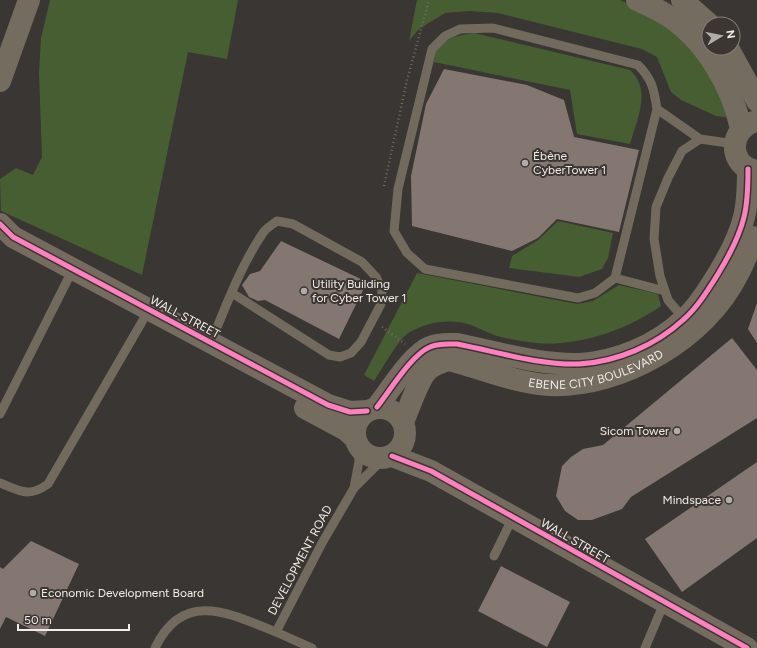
<svg xmlns="http://www.w3.org/2000/svg" width="757" height="648" font-family="Figtree,sans-serif">
	<style>
		.green { fill: #475e33 }
		.building { fill: #847671 }
		.lines { fill: none; stroke-linecap: round; stroke-linejoin: round }
		.path { stroke: #716c63; stroke-width: 2.5; stroke-dasharray: 1 3; stroke-linecap: butt }
		.lane { stroke: #726b5d; stroke-width: 9 }
		.secondary { stroke: #746c5e; stroke-width: 22 }
		.cycleway-casing { stroke: #3b3631; stroke-width: 8 }
		.cycleway { stroke: #ff80c0; stroke-width: 5 }
		.poi-dot { fill: #b0acaa; stroke: #3b3631; stroke-width: 1.5 }
		.labels { text-anchor: middle; stroke-width: 4; stroke-linejoin: round; paint-order: stroke }
		.poi-label { font-size: 12px; fill: #f0ecea; stroke: #3b3631; text-anchor: start }
		.street-label { font-size: 12px; fill: #f0ecea; stroke: #3b3631 }
	</style>
	<rect width="100%" height="100%" fill="#393633"/>
	<path class="green" d="M50,0h188l-11,59 -39,-7 -46,223 -141,-64 -1,-32 16,-11 17,7 9,-18 -3,-84 2,-35z
		M417,0h203c30,14 65,34 84,62 12,17 19,38 28,56l-16,-2 -35,-16 -10,-8 -14,-35 -15,-8 -144,-36 -28,-2 -25,2 -26,16 -10,12z
		M474,33l156,37c22,20 7,49 0,74l-53,-10 -7,-44 -136,-28c1,-4 1,-10 3,-13 7,-12 25,-14 37,-16z
		M558,221l55,12 -5,25 -6,11 -23,8 -70,-9 3,-12 26,-16z
		M417,273l160,31 16,-3 26,-16 39,9 3,12c-34,24 -83,41 -126,37 -14,-2 -28,-4 -41,-8 -8,-3 -15,-7 -23,-10 -20,-7 -46,-3 -64,9 -9,6 -26,37 -33,47l-10,-6z"/>
	<path class="building" d="M444,69l83,16 37,15 10,37 65,13 -20,82 -62,-13 -19,19 -26,13 -100,-25 -1,-50 15,-72z
		M281,241l86,41 -28,57 -74,-39 -7,1 -9,-4 -7,-12 8,-11 10,-3z
		M757,303v40l-9,-14z
		M732,338l25,32v48l-126,79 -9,12 -30,11h-14l-13,-9 -9,-15 6,-30 9,-9 12,-8 20,-4z
		M757,462v76l-75,54 -37,-53z
		M31,541l48,23 -34,72 -39,-19 -6,12v-62l3,2z
		M501,566l69,36 -23,45 -69,-36z"/>
	<g class="lines">
		<path class="path" d="M384,186l23,-106 22,-80
			M382,327l23,17"/>
		<path class="lane" d="M615,278l42,-169
			M665,291l-50,-13 -20,15 -17,5 -153,-29 -18,-16 -13,-22 4,-42 34,-140 13,-13 15,-7 33,-1 145,37c14,14 16,24 19,44l43,30
			M684,319l-16,-19 -8,-24 -6,-37 2,-32 12,-29 14,-27 18,-12 35,5
			M211,342c15,-36 30,-77 52,-109 3,-5 9,-8 14,-12l16,3 69,38 14,15 6,13 -1,14 -20,38 -10,11 -11,4 -11,-2 -97,-62
			M0,414l73,-145
			M0,483c20,8 29,15 48,1l95,-164
			M354,488l30,-30
			M494,556l19,-39
			M155,648c28,-59 74,-35 121,-16
			M312,648l-36,-16 46,-89 32,-55 5,-27 -2,-16
			M645,648l19,-45"/>
		<g class="secondary">
			<path d="M637,0c9,4 19,8 28,14 39,24 67,71 76,115"/>
			<path d="M682,0l27,24"/>
			<path d="M728,48l29,53"/>
			<path d="M0,81l29,-81"/>
			<path d="M757,121c-29,6 -30,46 0,50"/>
			<path d="M0,224l13,13 315,168 22,7 17,-1"/>
			<path d="M377,407c12,-15 35,-53 53,-60 9,-4 18,-3 27,-3 41,8 81,21 122,20 38,-2 77,-19 104,-44 14,-12 25,-30 35,-46 11,-18 21,-36 26,-57 4,-16 4,-32 4,-48"/>
			<circle cx="380" cy="433" r="25"/>
			<path d="M305,408l41,22 9,8"/>
			<path id="s1" d="M403,422c6,-13 16,-45 26,-53 6,-5 13,-7 20,-9 32,8 66,23 100,25 72,3 157,-46 189,-111 6,-11 11,-24 15,-37"/>
			<path d="M392,456l39,15 316,177"/>
		</g>
		<defs>
			<path id="cycleway" d="M0,224l13,13 315,168 22,7 17,-1
				M377,407c12,-15 35,-53 53,-60 9,-4 18,-3 27,-3 41,8 81,21 122,20 38,-2 77,-19 104,-44 14,-12 25,-30 35,-46 11,-18 21,-36 26,-57 4,-16 4,-32 4,-48
				M392,456l39,15 316,177"/>
		</defs>
		<use href="#cycleway" class="cycleway-casing"/>
		<use href="#cycleway" class="cycleway"/>
	</g>
	<g class="poi-dot">
		<circle cx="525" cy="163" r="4"/>
		<circle cx="304" cy="291" r="4"/>
		<circle cx="677" cy="431" r="4"/>
		<circle cx="729" cy="500" r="4"/>
		<circle cx="33" cy="593" r="4"/>
	</g>
	<g class="labels">
		<g class="poi-label">
			<text x="533" y="160">Ébène<tspan x="533" dy="14">CyberTower 1</tspan></text>
			<text x="312" y="288">Utility Building<tspan x="312" dy="14">for Cyber Tower 1</tspan></text>
			<text x="669" y="435" text-anchor="end">Sicom Tower</text>
			<text x="721" y="504" text-anchor="end">Mindspace</text>
			<text x="41" y="597">Economic Development Board</text>
		</g>
		<g class="street-label">
			<text transform="translate(185 317) rotate(28)" y="4">WALL STREET</text>
			<text dy="4" stroke="none"><textPath href="#s1" startOffset="234">EBENE CITY BOULEVARD</textPath></text>
			<text transform="translate(575 541) rotate(30)" y="4">WALL STREET</text>
			<text transform="translate(300 560) rotate(-62)" y="4">DEVELOPMENT ROAD</text>
		</g>
	</g>
	<g transform="translate(721 36) rotate(80)"><circle r="19" fill="#3b3631" stroke="#837f7b"/>
	<path d="M0-3L7 15L0 10L-7 15Z" fill="#b0acaa"/>
	<text y="-6" font-size="11" font-weight="bold" text-anchor="middle" fill="#f0ecea">N</text>
	</g>
	<path d="M18 624v6h111v-6" fill="none" stroke="#f0ecea" stroke-width="2"/>
	<text x="24" y="624" font-size="12" fill="#f0ecea" stroke="#3b3631" stroke-width="3" paint-order="stroke">50 m</text>
</svg>
